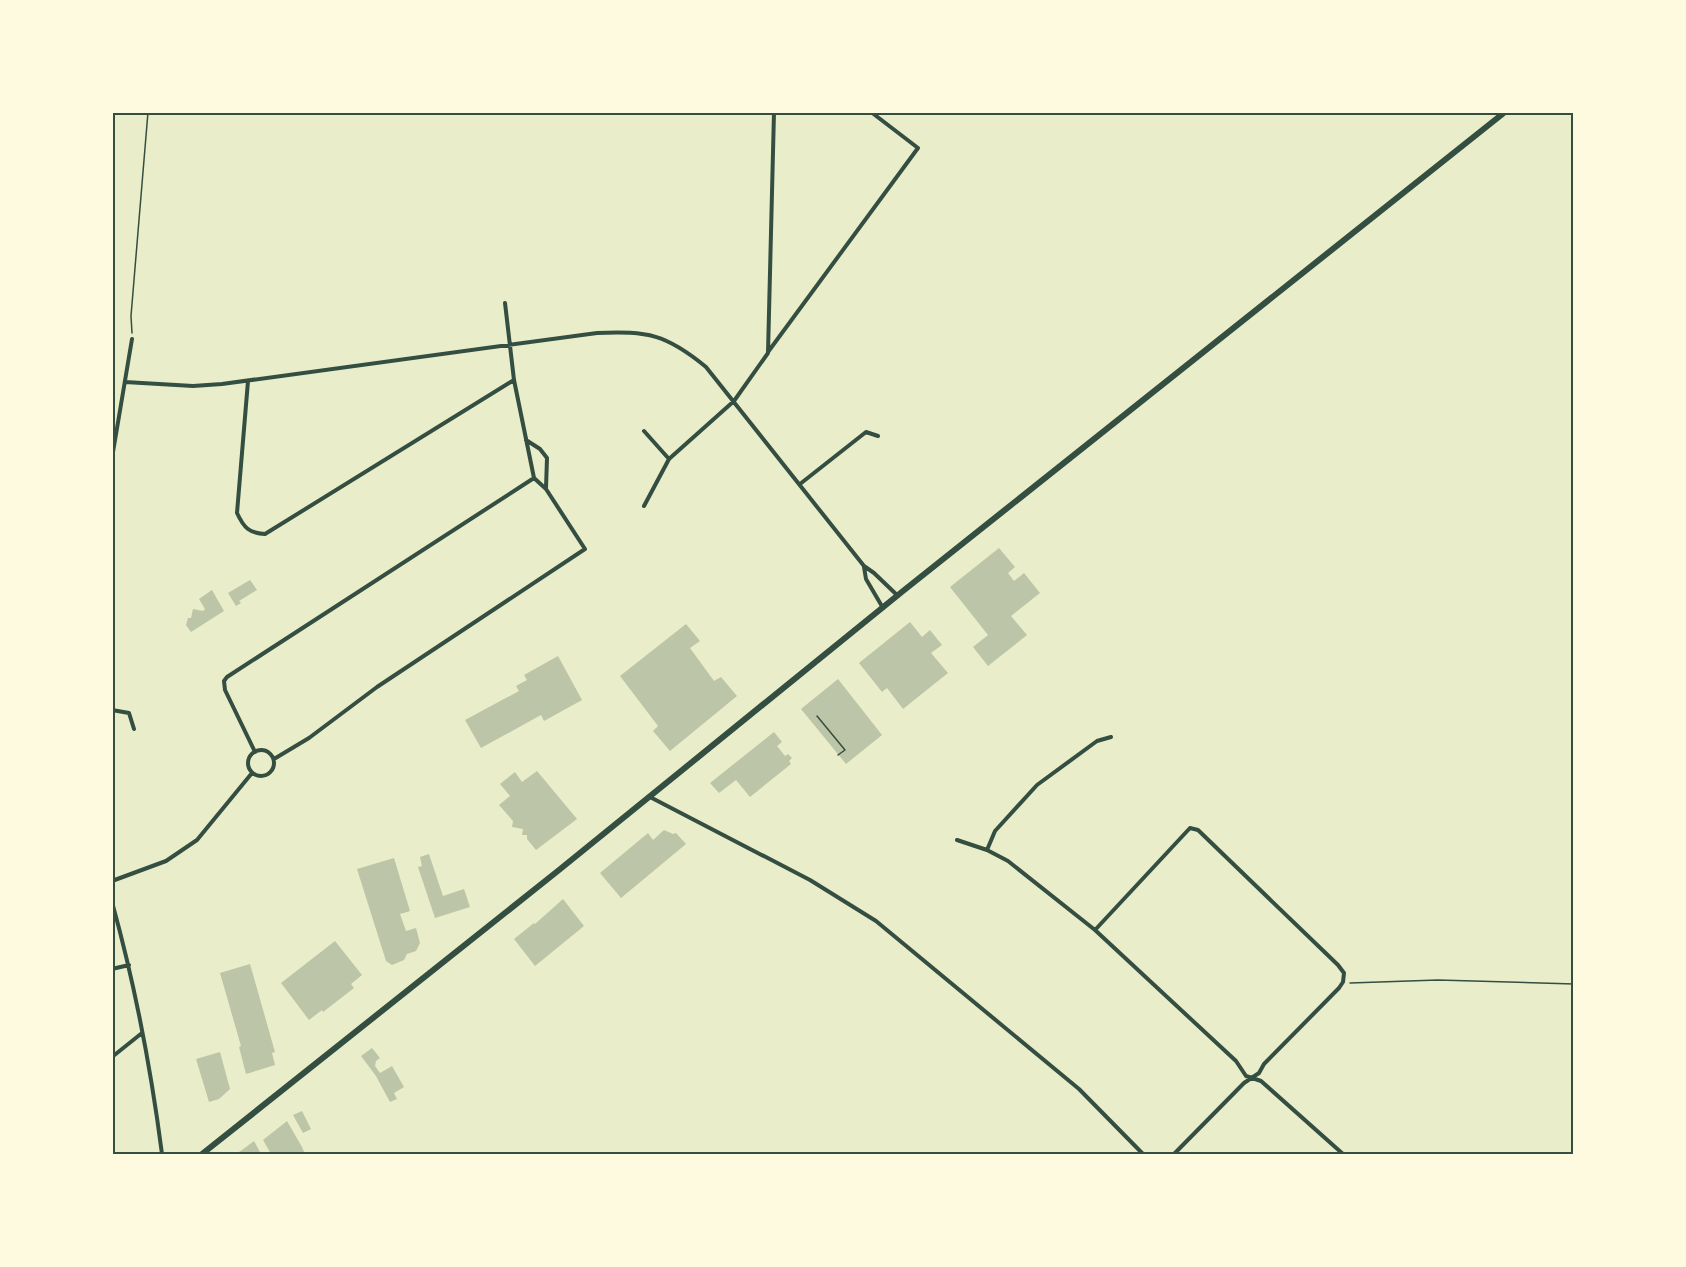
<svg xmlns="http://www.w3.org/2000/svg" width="1686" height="1267" font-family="'PT Sans',sans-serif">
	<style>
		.building { fill: #bcc5a7 }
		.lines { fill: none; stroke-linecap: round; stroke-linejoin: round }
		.path { stroke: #344e41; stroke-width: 1.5 }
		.service { stroke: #344e41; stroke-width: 1.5 }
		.minor { stroke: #344e41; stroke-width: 4 }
		.primary { stroke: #344e41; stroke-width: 6 }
		.neatline { fill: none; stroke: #344e41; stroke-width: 2 }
	</style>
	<rect width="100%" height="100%" fill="#e9edc9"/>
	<path class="building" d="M999,548l16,19 -7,6 6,8 10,-8 16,20 -29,23 16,19 -39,31 -15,-19 15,-12 -38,-48z
		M250,580l7,10 -18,11 2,2 -5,3 -8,-13z
		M212,590l12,21 -33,21 -5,-7 2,-7h3l2,-9 10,2 2,-2 -6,-10z
		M910,622l12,15 8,-7 12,15 -11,8 17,20 -45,36 -16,-21 -5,4 -23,-29z
		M686,624l14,17 -10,7 24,33 7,-4 16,19 -67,55 -17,-20 5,-5 -38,-50z
		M558,656l24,44 -38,21 -3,-6 -60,33 -16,-28 54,-29 -3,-5 11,-6 -3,-5z
		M838,679l44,56 -36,29 -45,-55z
		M774,732l8,10 -5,4 8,10 3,-2 4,4 -3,3 2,3 -41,33 -14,-17 -17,13 -9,-10z
		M537,771l40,48 -41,31 -9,-11v-4h-5l1,-6 -11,-2 1,-6 -14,-16 11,-9 -10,-12 15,-12 7,10z
		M664,830l9,4 3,-1 10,11 -65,54 -21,-25 48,-40 5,7z
		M429,854l14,42 21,-7 6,18 -35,11 -17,-51 4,-1 -2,-9z
		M394,858l16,53 -10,3 6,17 10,-3 4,15 -4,8 -9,3 -3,6 -12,5 -6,-4 -29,-92z
		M563,899l21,27 -49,40 -21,-27 20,-16 1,1z
		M335,941l27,34 -11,9 3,4 -31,24 -1,-2 -13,10 -28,-37z
		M250,964l25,88 -3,1 3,12 -29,9 -7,-27 2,-1 -21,-73z
		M372,1048l8,10 -4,3 -1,5 5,7 12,-7 12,21 -10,6 3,6 -7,3 -14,-26 -15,-20z
		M220,1052l10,37 -11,10 -10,3 -13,-43z
		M302,1111l9,18 -8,4 -10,-18z
		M287,1121l15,26 3,7h-34l-8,-14z
		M254,1141l7,13h-25l6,-4z"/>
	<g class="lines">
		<path class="path" d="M132,333l-1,-17 17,-204
			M1350,983l88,-3 136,4"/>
		<path class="service" d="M817,716l28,34 -7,5"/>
		<path class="minor" d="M768,352l150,-204 -47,-36
			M248,381l-11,132c7,15 12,20 28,21l249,-154
			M125,382l68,4 29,-2 375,-51c51,-2 69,1 109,34l158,199 10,7 23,22
			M644,431l25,28 65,-58 34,-48 6,-241
			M526,440l14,9 7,9 -1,30
			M112,458l20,-119
			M800,484l66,-52 12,4
			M644,506l25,-47
			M864,567l2,12 17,29
			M112,710l17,3 5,16
			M248 763a13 13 0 1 1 26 0a13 13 0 1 1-26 0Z
			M255,752l-30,-62 -1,-9 3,-4 307,-199 -20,-98 -9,-77
			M274,759l35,-21 68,-51 208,-138 -39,-60 -12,-11
			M650,797l160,83 66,41 203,168 64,65
			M957,840l30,10 21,11 87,69 141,131 10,15 15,5 82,73
			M987,850l8,-19 42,-46 60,-44 14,-4
			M112,881l54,-20 31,-21 55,-67
			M112,902c23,83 39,167 50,252
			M1095,930l95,-102 8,2 140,135 6,8 -1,9 -4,6 -75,76 -5,9 -15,10 -70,71
			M112,969l17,-4
			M112,1057l30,-24"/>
		<path class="primary" d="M202,1154l357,-284 344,-279 602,-479"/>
	</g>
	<rect width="1686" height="1267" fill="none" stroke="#fefae0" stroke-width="228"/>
	<rect x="114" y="114" width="1458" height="1039" class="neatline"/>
</svg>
